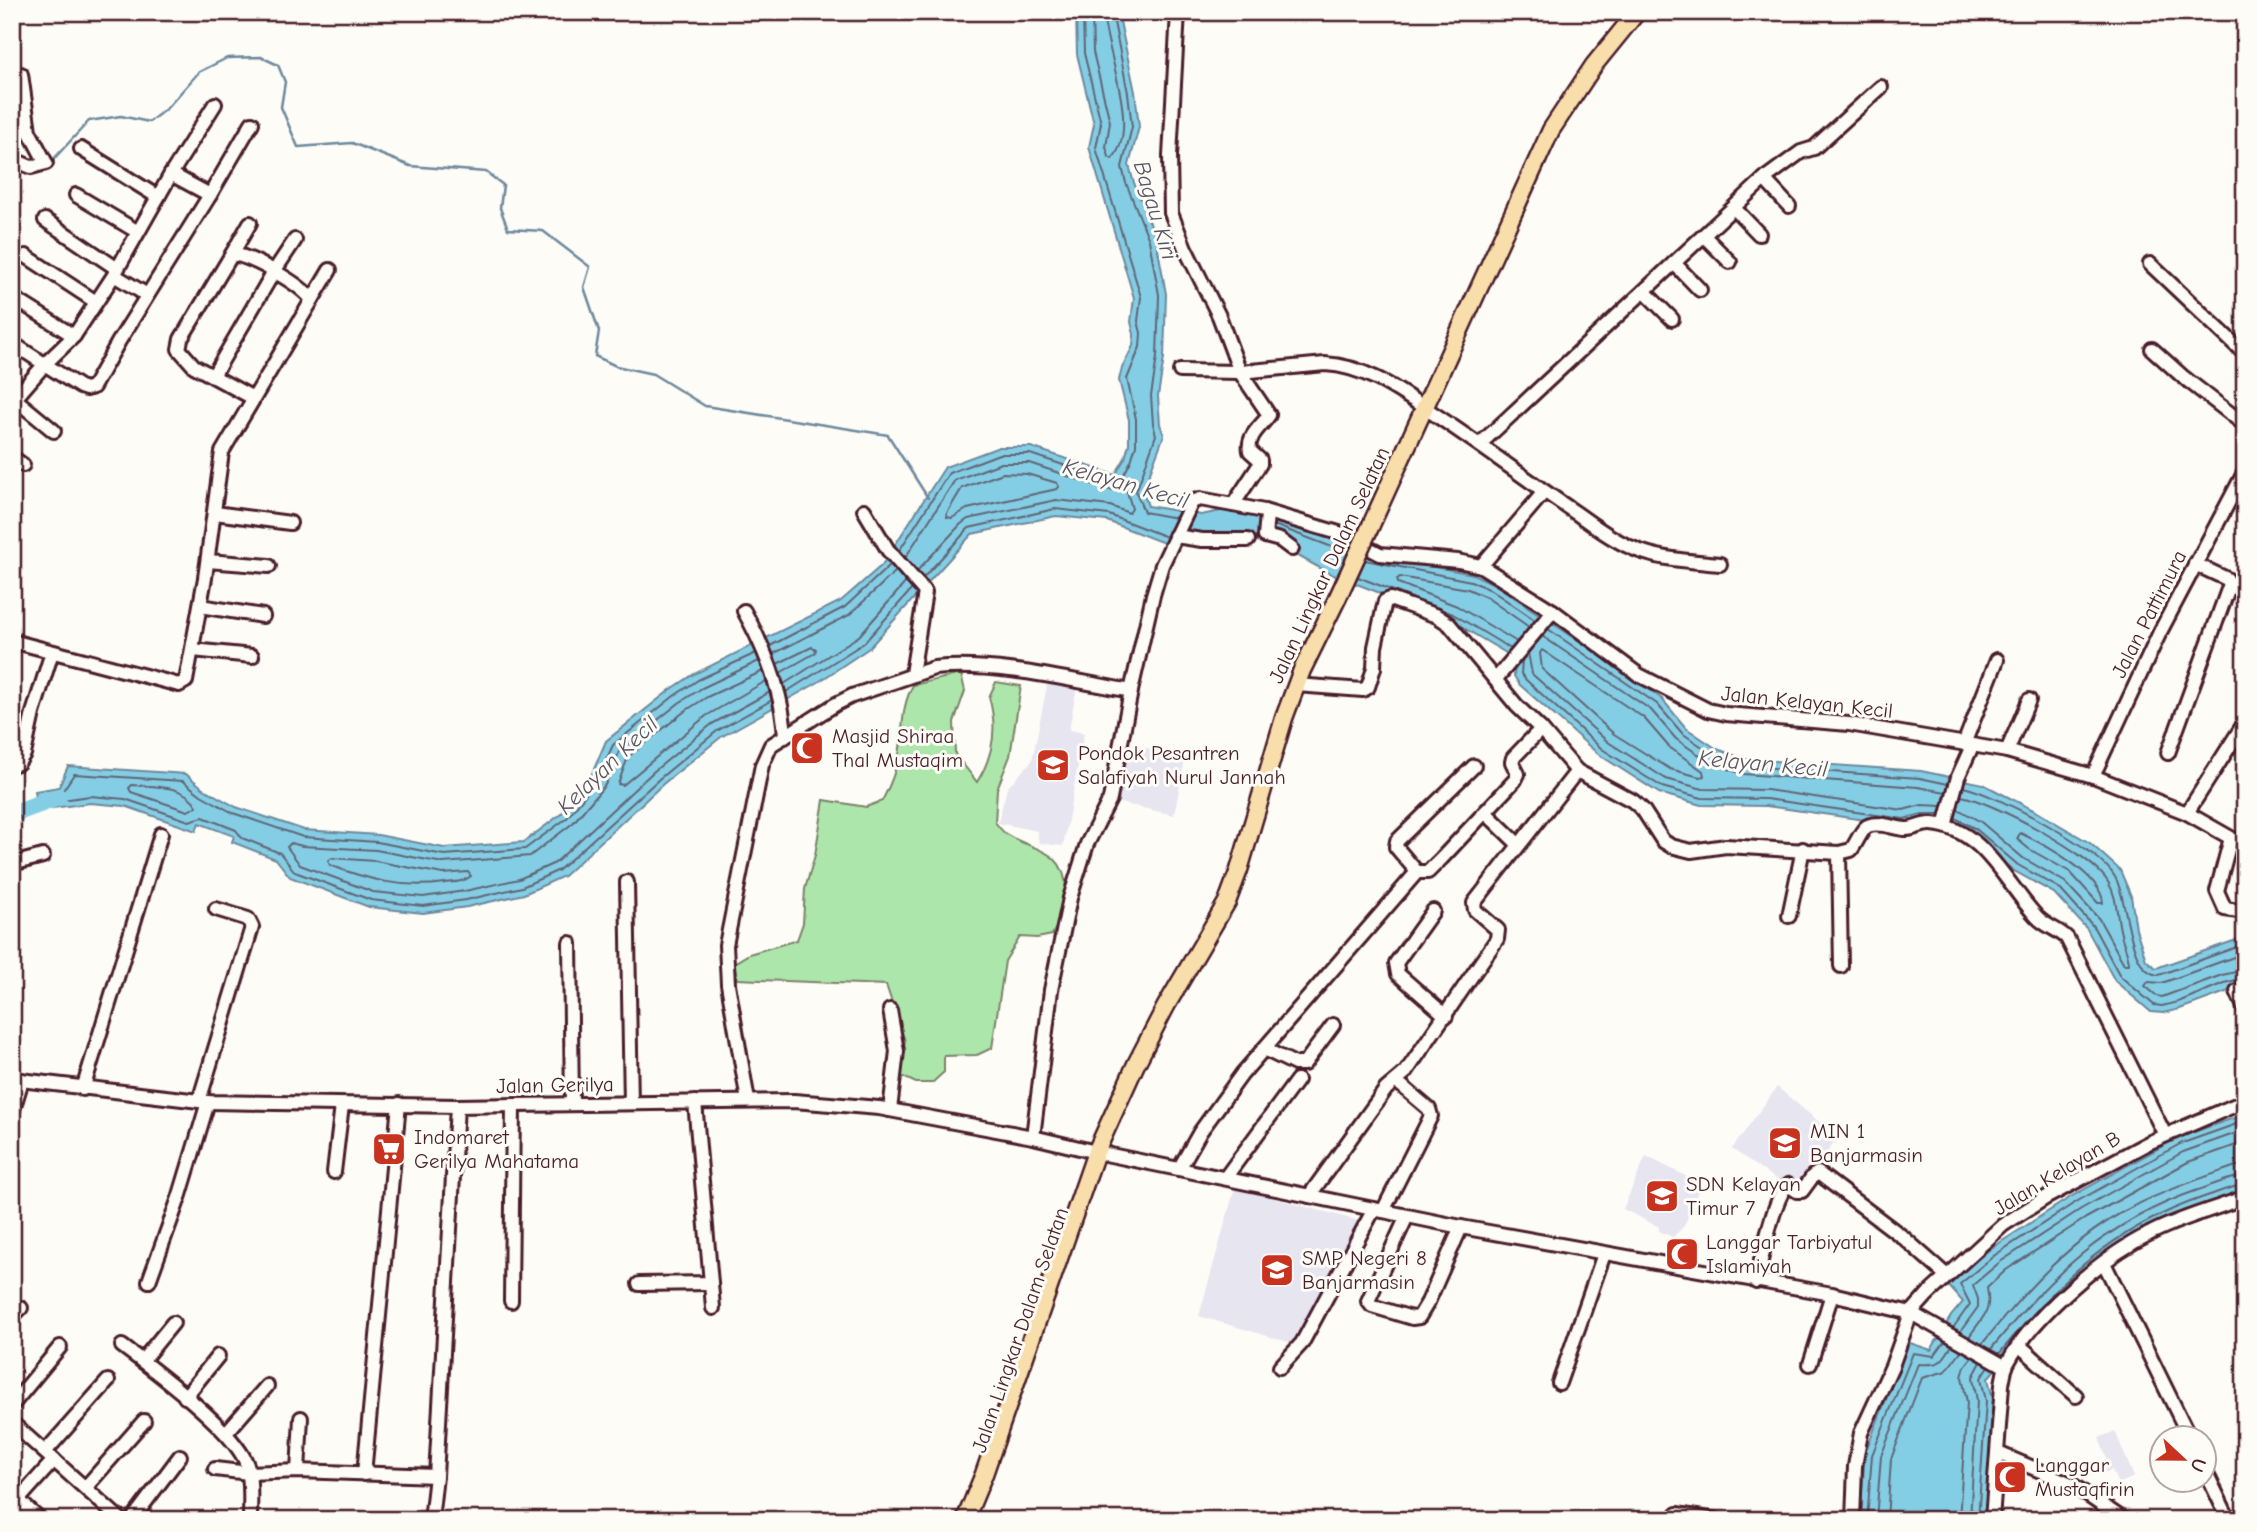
<svg xmlns="http://www.w3.org/2000/svg" width="2257" height="1532" viewBox="0 0 2257 1532" font-family="'Comic Neue',sans-serif">
	<style>
		.built { fill: #e6e5f0 }
		.green { fill: #ace6aa; stroke: #7b826a; stroke-width: 2 }
		.water { fill: #84cee5; stroke: #6d889b; stroke-width: 2 }
		.lines { fill: none; stroke-linecap: round; stroke-linejoin: round }
		.shore { stroke: #616575; stroke-width: 2 }
		.stream { stroke: #6d889b; stroke-width: 2.5 }
		.river { stroke: #84cee5; stroke-width: 18 }
		.minor-casing { stroke: #4a1f2b; stroke-width: 18 }
		.major-casing { stroke: #4a1f2b; stroke-width: 21 }
		.minor { stroke: #fdfcf7; stroke-width: 12 }
		.major { stroke: #f8deab; stroke-width: 16 }
		.major-bridge-casing { stroke: #4a1f2b; stroke-width: 21; stroke-linecap: butt }
		.major-bridge { stroke: #f8deab; stroke-width: 16 }
		.labels { text-anchor: middle; stroke-width: 6; stroke-linejoin: round; paint-order: stroke }
		.street-label { font-size: 21px; fill: #4a1f2b; stroke: #fdfcf7 }
		.poi-label { font-size: 21px; fill: #4a1f2b; stroke: #fdfcf7; text-anchor: start }
		.water-label { font-size: 23px; font-style: italic; fill: #5b5463; stroke: #fdfcf7 }
	</style>
	<rect width="100%" height="100%" fill="#fdfcf7"/>
	<filter id="ink" filterUnits="userSpaceOnUse"><feTurbulence type="fractalNoise" baseFrequency=".0143" numOctaves="2"/><feDisplacementMap in="SourceGraphic" scale="14" xChannelSelector="R" yChannelSelector="G"/><feConvolveMatrix kernelMatrix="1 2 1 2 8 2 1 2 1" color-interpolation-filters="sRGB"/></filter>
	<g filter="url(#ink)">
		<g class="built">
			<polygon points="1048,681 1077,686 1069,730 1084,733 1063,846 1039,843 1037,831 998,823 1007,788 1032,761"/>
			<polygon points="1124,745 1186,754 1174,815 1116,802"/>
			<polygon points="1777,1087 1837,1137 1801,1196 1732,1149"/>
			<polygon points="1646,1156 1701,1184 1684,1226 1673,1237 1659,1231 1659,1227 1623,1209"/>
			<polygon points="1235,1188 1367,1223 1299,1345 1199,1316"/>
			<polygon points="2115,1431 2134,1477 2118,1484 2112,1470 2103,1473 2100,1465 2108,1462 2099,1438"/>
		</g>
		<path class="green" d="M961,674L965,691L954,722L955,754L977,782C994,755 998,728 989,697L996,682L1021,686L1010,756L997,789L995,822C998,826 1002,831 1006,834C1032,851 1065,848 1066,889C1066,906 1061,920 1052,935L1037,938L1020,937L1005,961L992,1048L977,1055L944,1056V1072L932,1083H916L901,1076V1059L905,1041L886,985L737,979L734,963L749,954L797,940L803,923L805,889L815,855L824,800L866,807L882,801C890,786 896,771 899,754C904,729 900,709 913,685Z"/>
		<g class="water">
			<polygon points="1076,12 1118,12 1135,92 1139,127 1129,165 1133,180 1156,238 1166,294 1164,358 1158,396 1160,424 1164,435 1143,491 1148,506 1201,515 1236,508 1306,528 1374,556 1473,574 1494,584 1637,680 1662,699 1686,728 1717,749 1745,759 1921,771 1983,784 2037,812 2090,843 2120,870 2131,896 2136,929 2146,960 2156,968 2245,937 2245,985 2180,1009 2163,1013 2151,1012 2115,981 2087,929 2054,893 2014,871 1971,835 1766,806 1701,805 1659,793 1598,754 1520,685 1514,676 1515,663 1506,653 1450,620 1331,574 1269,540 1208,544 1182,539 1169,545 1107,521 1056,516 972,534 869,648 817,683 721,737 663,784 564,876 524,894 467,907 423,913 369,907 290,877 276,859 232,842 234,836 199,823 196,831 125,806 90,803 38,810 35,791 59,787 68,766 186,774 204,789 236,807 304,830 378,835 444,848 524,842 561,814 591,776 606,741 670,690 694,674 841,601 882,565 945,467 999,447 1031,447 1115,475 1125,458 1129,444 1129,420 1119,380 1122,368 1133,346 1134,334 1131,322 1134,298 1089,147 1094,124 1077,54"/>
			<polygon points="2245,1114 2245,1191 2194,1208 2146,1229 2015,1345 1988,1378 1993,1400 1985,1520 1860,1520 1865,1453 1906,1349 1910,1343 1931,1350 1951,1316 1963,1302 1948,1285 1990,1249 2072,1196 2177,1138"/>
		</g>
		<g class="lines">
			<g class="shore">
				<path d="M1092,12L1093,52L1110,122L1106,147L1109,157L1112,159C1141,129 1105,49 1103,12"/>
				<polyline points="1112,12 1128,93 1132,127 1122,167 1126,183 1149,240 1159,295 1157,357 1151,396 1153,424 1156,435 1136,492 1144,512 1176,518"/>
				<polygon points="1003,473 1027,474 1057,483 1059,487 1057,489 967,509 952,518 947,517 947,513 962,488"/>
				<polyline points="1274,525 1348,553"/>
				<polyline points="899,551 949,473 999,454 1030,454 1115,482 1122,478 1131,461 1136,445 1136,419 1127,379 1140,347 1141,333 1138,321 1141,297 1096,148 1101,123 1084,53 1083,12"/>
				<polyline points="905,558 955,480 1001,463 1029,463 1110,490 1124,488 1127,491 1132,509 1129,513 1110,506 1056,500 968,519 961,524 917,571"/>
				<polyline points="1365,560 1471,581 1491,590 1535,620"/>
				<polyline points="1358,577 1453,614 1511,649"/>
				<polyline points="923,578 969,528 1055,509 1109,515 1167,537"/>
				<polyline points="1548,629 1657,704 1682,733 1714,755 1744,766 1920,778 1948,784"/>
				<polyline points="1542,636 1651,710 1676,739 1711,763 1743,774 1918,787 1946,792"/>
				<polyline points="1517,642 1457,606 1398,583 1397,579 1400,577 1468,589 1486,597 1529,627"/>
				<polyline points="770,646 845,607 890,565"/>
				<polygon points="1542,650 1644,718 1669,747 1703,771 1704,776 1700,777 1670,769 1614,734 1542,669 1540,653"/>
				<polyline points="756,653 698,680 674,696 613,745 597,780 567,818 525,849 444,855 377,842 303,837 233,813 201,795 183,781 74,774 58,798 62,800 90,796 125,799 189,821 203,817 236,830 242,838 280,853 295,872 371,900 423,906 466,900 522,887 559,870 659,779 717,731 772,700"/>
				<polyline points="1528,653 1532,674 1608,742 1666,779 1703,789 1767,790 1903,810 1922,805 1942,806"/>
				<polyline points="773,654 849,615 896,571"/>
				<polyline points="759,661 702,688 679,703 620,750 605,785 573,823 530,856 443,863 376,850 302,846 291,843 287,847 300,865 373,892 423,897 465,891 519,879 555,863 653,772 712,724 770,692"/>
				<polyline points="1522,661 1521,674 1526,680 1602,749 1662,787 1702,798 1766,799 1904,819 1923,814 1940,814"/>
				<polyline points="777,664 812,647 816,649 815,653 780,673"/>
				<polyline points="763,671 707,697 685,711 628,757 618,784 623,785 706,716 766,681"/>
				<polyline points="784,684 859,636 906,582"/>
				<polyline points="786,692 864,643 912,589"/>
				<path d="M132,785C155,787 184,784 197,806L188,811L131,792L129,788Z"/>
				<path d="M1963,787C1996,794 2099,848 2115,877C2129,900 2127,974 2159,975L2245,944"/>
				<path d="M1958,809L1981,822L2023,858L2065,882L2099,919L2124,964H2129C2129,954 2123,944 2121,934C2116,916 2118,898 2108,882C2092,854 1993,802 1961,796"/>
				<polyline points="1955,818 1976,829 2018,865 2059,888 2093,926 2120,976 2154,1005 2162,1006 2178,1002 2224,983 2245,978"/>
				<path d="M2020,833C2044,844 2102,875 2103,903H2098L2070,872L2029,849L2017,839Z"/>
				<path d="M332,858L375,861L443,874L468,872L471,876C464,882 454,882 445,883C404,889 368,880 330,865L328,861Z"/>
				<polyline points="2245,953 2162,983 2148,982 2145,986 2157,996 2162,997 2222,975 2245,970"/>
				<polyline points="1953,1328 1970,1304 1960,1284 1995,1255 2076,1202 2180,1144 2245,1121"/>
				<polyline points="1960,1332 1978,1307 1978,1299 1973,1285 2000,1262 2081,1209 2183,1152 2245,1130"/>
				<path d="M1969,1337C1982,1316 1992,1315 1987,1288L2006,1270L2086,1218L2188,1162L2245,1142"/>
				<path d="M1982,1344C2025,1291 2073,1236 2136,1205C2168,1189 2202,1178 2236,1166L2245,1165"/>
				<path d="M1991,1349C2051,1275 2105,1222 2198,1190C2213,1185 2230,1177 2245,1176"/>
				<path d="M1999,1354C2059,1280 2111,1229 2204,1197C2217,1193 2231,1186 2245,1185"/>
				<polyline points="1867,1520 1872,1455 1913,1353 1934,1356 1945,1341"/>
				<path d="M1876,1520L1881,1456L1918,1364C1939,1365 1941,1365 1952,1345"/>
				<polyline points="1887,1520 1891,1459 1922,1378 1946,1371 1961,1351"/>
				<polyline points="1959,1520 1967,1402 1962,1377 1965,1366 1972,1357"/>
				<polyline points="1970,1520 1977,1401 1973,1377 1981,1362"/>
				<polyline points="1978,1520 1986,1401 1981,1378 1989,1366"/>
			</g>
			<g class="stream">
				<polyline points="50,163 89,121 121,116 149,122 167,108 199,72 227,58 261,57 278,65 285,82 281,107 298,147 352,143 410,166 486,172 503,185 500,208 508,229 543,231 590,267 584,287 599,331 595,356 616,366 653,374 705,406 888,435 928,498"/>
				<polyline points="12,169 29,172"/>
			</g>
			<polyline class="river" points="12,814 58,797"/>
			<g class="minor-casing">
				<g id="minor">
					<polyline points="81,149 158,197"/>
					<polyline points="12,159 31,167 46,163 29,131 21,74"/>
					<polyline points="171,174 210,195"/>
					<polyline points="1764,179 1789,206"/>
					<polyline points="76,195 138,232"/>
					<polyline points="1734,208 1759,234"/>
					<polyline points="45,220 116,268"/>
					<polyline points="1704,236 1730,262"/>
					<polyline points="232,254 250,223"/>
					<polyline points="26,256 96,302"/>
					<polyline points="1674,263 1700,290"/>
					<polyline points="2150,264 2245,354"/>
					<polyline points="114,275 147,295"/>
					<polyline points="1644,291 1672,319"/>
					<polyline points="12,297 74,336"/>
					<polyline points="312,300 330,270"/>
					<polyline points="12,343 80,387 86,389 93,387 119,341 210,195 252,123"/>
					<polyline points="2152,349 2182,376 2245,425"/>
					<path d="M1180,371L1240,372L1325,364C1365,366 1398,390 1431,412C1480,444 1527,480 1576,513C1593,525 1611,539 1630,547C1658,560 1690,561 1720,564"/>
					<polyline points="213,376 273,273 295,240"/>
					<polyline points="15,399 54,431"/>
					<polyline points="12,402 44,365 74,336 114,275 171,174 215,104"/>
					<polyline points="1480,444 1764,179 1801,152 1814,148 1881,87"/>
					<polyline points="12,457 23,465"/>
					<polyline points="1233,505 1264,511 1342,534 1380,554 1458,561 1481,566 1553,611 1639,675 1708,710 1726,714 1849,724 2007,751 2093,776 2187,813 2231,838 2217,891 2225,909 2245,912"/>
					<polyline points="864,510 888,550 925,592 912,674"/>
					<polyline points="1264,511 1267,514 1265,536 1280,540 1292,549"/>
					<polyline points="215,513 290,523"/>
					<polyline points="1175,536 1202,540 1248,540"/>
					<polyline points="208,561 269,566"/>
					<polyline points="1481,566 1544,492"/>
					<polyline points="200,606 263,616"/>
					<path d="M744,611C765,649 783,693 785,737"/>
					<path d="M12,641L168,682L179,685L186,681L205,578L222,452L312,300C301,284 251,256 232,254L181,339L179,349L194,366L253,398"/>
					<polyline points="193,650 252,656"/>
					<polyline points="1496,679 1553,611"/>
					<path d="M1296,685L1363,690L1368,687L1374,668L1375,647L1385,601L1390,599L1437,616L1449,624L1517,706L1541,729L1577,771L1633,801L1643,810L1663,841L1671,846L1691,851L1726,846L1839,853L1851,850C1856,844 1860,833 1865,828C1874,819 1895,829 1906,829C1916,829 1922,823 1932,824C1983,828 2006,884 2037,917C2045,926 2058,929 2067,938L2165,1135"/>
					<polyline points="1964,744 1997,660"/>
					<polyline points="2007,751 2029,700"/>
					<polyline points="2168,753 2230,584 2227,579 2195,564"/>
					<polyline points="12,765 18,763 24,754 33,713 52,652"/>
					<polyline points="2093,776 2160,632 2245,471"/>
					<polyline points="1485,812 1519,845"/>
					<polyline points="2187,813 2245,722"/>
					<polyline points="1945,826 1958,777 1972,746"/>
					<polyline points="1839,853 1841,966"/>
					<polyline points="12,864 43,856"/>
					<polyline points="1417,872 1396,847 1397,841 1474,766"/>
					<polyline points="627,882 631,1103"/>
					<polyline points="1433,911 1396,963 1398,974 1446,1016"/>
					<polyline points="1789,916 1803,849"/>
					<polyline points="570,943 572,1104"/>
					<polyline points="2237,991 2245,1009"/>
					<polyline points="1264,1049 1295,1064 1304,1064 1333,1025"/>
					<polyline points="12,1079 208,1102 457,1106 794,1101 879,1108 1033,1137 1096,1152 1461,1227 1832,1294 1911,1313 2006,1367"/>
					<polyline points="83,1089 161,834"/>
					<polyline points="199,1101 252,927 248,919 216,909"/>
					<path d="M748,1101L728,984L726,945L762,765L771,745L836,704L852,696L934,668C997,662 1068,680 1131,691"/>
					<polyline points="890,1110 897,1051 890,1010"/>
					<polyline points="12,1113 22,1080"/>
					<path d="M1033,1137L1051,990L1070,898L1087,844L1110,799L1131,691L1153,595L1162,565L1192,502L1200,499L1233,505L1260,464V460L1250,451C1247,435 1261,427 1269,415L1240,372L1219,316L1185,248L1171,213L1170,156L1178,12"/>
					<polyline points="1179,1169 1200,1132 1242,1074 1417,872 1428,872 1442,858 1515,780 1518,774 1512,762 1513,758 1541,729"/>
					<polyline points="334,1172 342,1105"/>
					<polyline points="1225,1178 1297,1080"/>
					<polyline points="1309,1196 1386,1089 1406,1072 1497,939 1498,930 1475,910 1474,903 1577,771"/>
					<polyline points="1383,1211 1431,1116 1429,1109 1396,1081"/>
					<polyline points="1407,1216 1368,1301 1372,1306 1412,1318 1419,1317 1428,1302 1461,1227"/>
					<polyline points="2104,1263 2190,1438"/>
					<polyline points="149,1281 180,1195 208,1102"/>
					<path d="M1756,1282C1761,1262 1774,1195 1788,1185L1797,1191H1802L1813,1176L1818,1173L1904,1238L1947,1276"/>
					<polyline points="711,1283 713,1308"/>
					<polyline points="639,1284 711,1283 695,1102"/>
					<polyline points="511,1301 513,1105"/>
					<polyline points="12,1317 21,1308"/>
					<polyline points="2019,1345 2076,1396"/>
					<path d="M122,1346C153,1369 236,1431 247,1465C252,1482 250,1503 250,1520"/>
					<polyline points="142,1361 173,1323"/>
					<polyline points="1810,1364 1832,1294"/>
					<polyline points="1280,1367 1302,1343 1374,1209"/>
					<polyline points="1559,1383 1604,1254"/>
					<polyline points="185,1397 218,1356"/>
					<polyline points="12,1405 60,1347"/>
					<polyline points="12,1423 121,1520"/>
					<polyline points="226,1433 267,1386"/>
					<polyline points="45,1452 108,1381"/>
					<polyline points="1998,1453 2071,1484 2124,1520"/>
					<polyline points="2204,1468 2229,1520"/>
					<polyline points="215,1469 249,1473 298,1471 436,1476"/>
					<polyline points="298,1471 301,1418"/>
					<polyline points="364,1474 399,1104"/>
					<polyline points="85,1488 144,1421"/>
					<polyline points="13,1495 40,1520"/>
					<polyline points="12,1507 54,1460"/>
					<polyline points="1677,1514 1716,1520"/>
					<polyline points="132,1520 180,1456"/>
					<polyline points="431,1520 436,1476 457,1106"/>
					<polyline points="1853,1520 1855,1466 1861,1433 1892,1366 1911,1313 1928,1294 2003,1225 2047,1197 2148,1143 2245,1101"/>
					<path d="M1992,1520L2002,1385C2003,1378 2004,1371 2007,1364C2031,1318 2102,1257 2149,1234C2179,1218 2213,1210 2245,1197"/>
				</g>
			</g>
			<g class="major-casing">
				<g id="major">
					<polyline points="1371,525 1551,130 1594,65 1637,12"/>
					<polyline points="965,1520 984,1474 1096,1152 1136,1064 1166,1006 1227,902 1239,870 1284,718 1302,670 1337,599"/>
				</g>
			</g>
			<use href="#minor" class="minor"/>
			<use href="#major" class="major"/>
			<g class="major-bridge-casing">
				<polyline id="major-bridge" points="1337,599 1371,525"/>
			</g>
			<use href="#major-bridge" class="major-bridge"/>
		</g>
	</g>
	<defs>
		<g id="mosque-square" transform="scale(1.75)"><rect x="-9" y="-9" width="18" height="18" rx="4" fill="#c8321e" stroke="#fdfcf7"/><path d="M3.5-4.9A6 6 0 1 0 3.5 4.9A5 5 0 1 1 3.5-4.9Z" fill="#fff"/></g>
		<g id="school-square" transform="scale(1.75)"><rect x="-9" y="-9" width="18" height="18" rx="4" fill="#c8321e" stroke="#fdfcf7"/><path d="M0-5L7-2L0 1L-7-2ZM-4 1L0 2.5L4 1V4Q0 6-4 4Z" fill="#fff"/></g>
		<g id="supermarket-square" transform="scale(1.75)"><rect x="-9" y="-9" width="18" height="18" rx="4" fill="#c8321e" stroke="#fdfcf7"/><path d="M-6-5.5h2.5l.6 2H6L4.5 2H-2.5L-4.4-4H-6ZM-1.5 3.2a1.3 1.3 0 1 0 .1 0ZM3 3.2a1.3 1.3 0 1 0 .1 0Z" fill="#fff"/></g>
	</defs>
	<g fill-rule="evenodd">
		<use href="#mosque-square" x="807" y="748"/>
		<use href="#school-square" x="1053" y="765"/>
		<use href="#school-square" x="1785" y="1143"/>
		<use href="#supermarket-square" x="389" y="1149"/>
		<use href="#school-square" x="1662" y="1196"/>
		<use href="#mosque-square" x="1682" y="1254"/>
		<use href="#school-square" x="1277" y="1270"/>
		<use href="#mosque-square" x="2010" y="1477"/>
	</g>
	<g class="labels">
		<g class="street-label">
			<text transform="translate(1329 565) rotate(-65)" y="7">Jalan Lingkar Dalam Selatan</text>
			<text transform="translate(2149 614) rotate(-63)" y="7">Jalan Pattimura</text>
			<text transform="translate(1807 702) rotate(6)" y="7">Jalan Kelayan Kecil</text>
			<text transform="translate(555 1085) rotate(-1)" y="7">Jalan Gerilya</text>
			<text transform="translate(2057 1173) rotate(-31)" y="7">Jalan Kelayan B</text>
			<text transform="translate(1020 1330) rotate(-71)" y="7">Jalan Lingkar Dalam Selatan</text>
		</g>
		<g class="poi-label">
			<text x="832" y="743">Masjid Shiraa<tspan x="832" dy="24">Thal Mustaqim</tspan></text>
			<text x="1078" y="760">Pondok Pesantren<tspan x="1078" dy="24">Salafiyah Nurul Jannah</tspan></text>
			<text x="1810" y="1138">MIN 1<tspan x="1810" dy="24">Banjarmasin</tspan></text>
			<text x="414" y="1144">Indomaret<tspan x="414" dy="24">Gerilya Mahatama</tspan></text>
			<text x="1686" y="1191">SDN Kelayan<tspan x="1686" dy="24">Timur 7</tspan></text>
			<text x="1706" y="1249">Langgar Tarbiyatul<tspan x="1706" dy="24">Islamiyah</tspan></text>
			<text x="1302" y="1265">SMP Negeri 8<tspan x="1302" dy="24">Banjarmasin</tspan></text>
			<text x="2035" y="1472">Langgar<tspan x="2035" dy="24">Mustaqfirin</tspan></text>
		</g>
		<g class="water-label">
			<text transform="translate(1156 210) rotate(73)" y="8">Bagau Kiri</text>
			<text transform="translate(1126 483) rotate(16)" y="8">Kelayan Kecil</text>
			<text transform="translate(1763 763) rotate(5)" y="8">Kelayan Kecil</text>
			<text transform="translate(607 765) rotate(-44)" y="8">Kelayan Kecil</text>
		</g>
	</g>
	<rect width="2257" height="1532" fill="none" stroke="#fdfcf7" stroke-width="42"/>
	<rect x="21" y="21" width="2215" height="1490" fill="none" stroke="#4a1f2b" stroke-width="2.5" filter="url(#ink)"/>
	<g transform="translate(2183 1459) rotate(112)"><circle r="33" fill="#fdfcf7" stroke="#b5a4a5" stroke-width="2"/>
	<path d="M0-5L12 26L0 18L-12 26Z" fill="#c8321e"/>
	<text y="-10" font-size="19" font-weight="bold" text-anchor="middle" fill="#4a1f2b">U</text>
	</g>
</svg>
